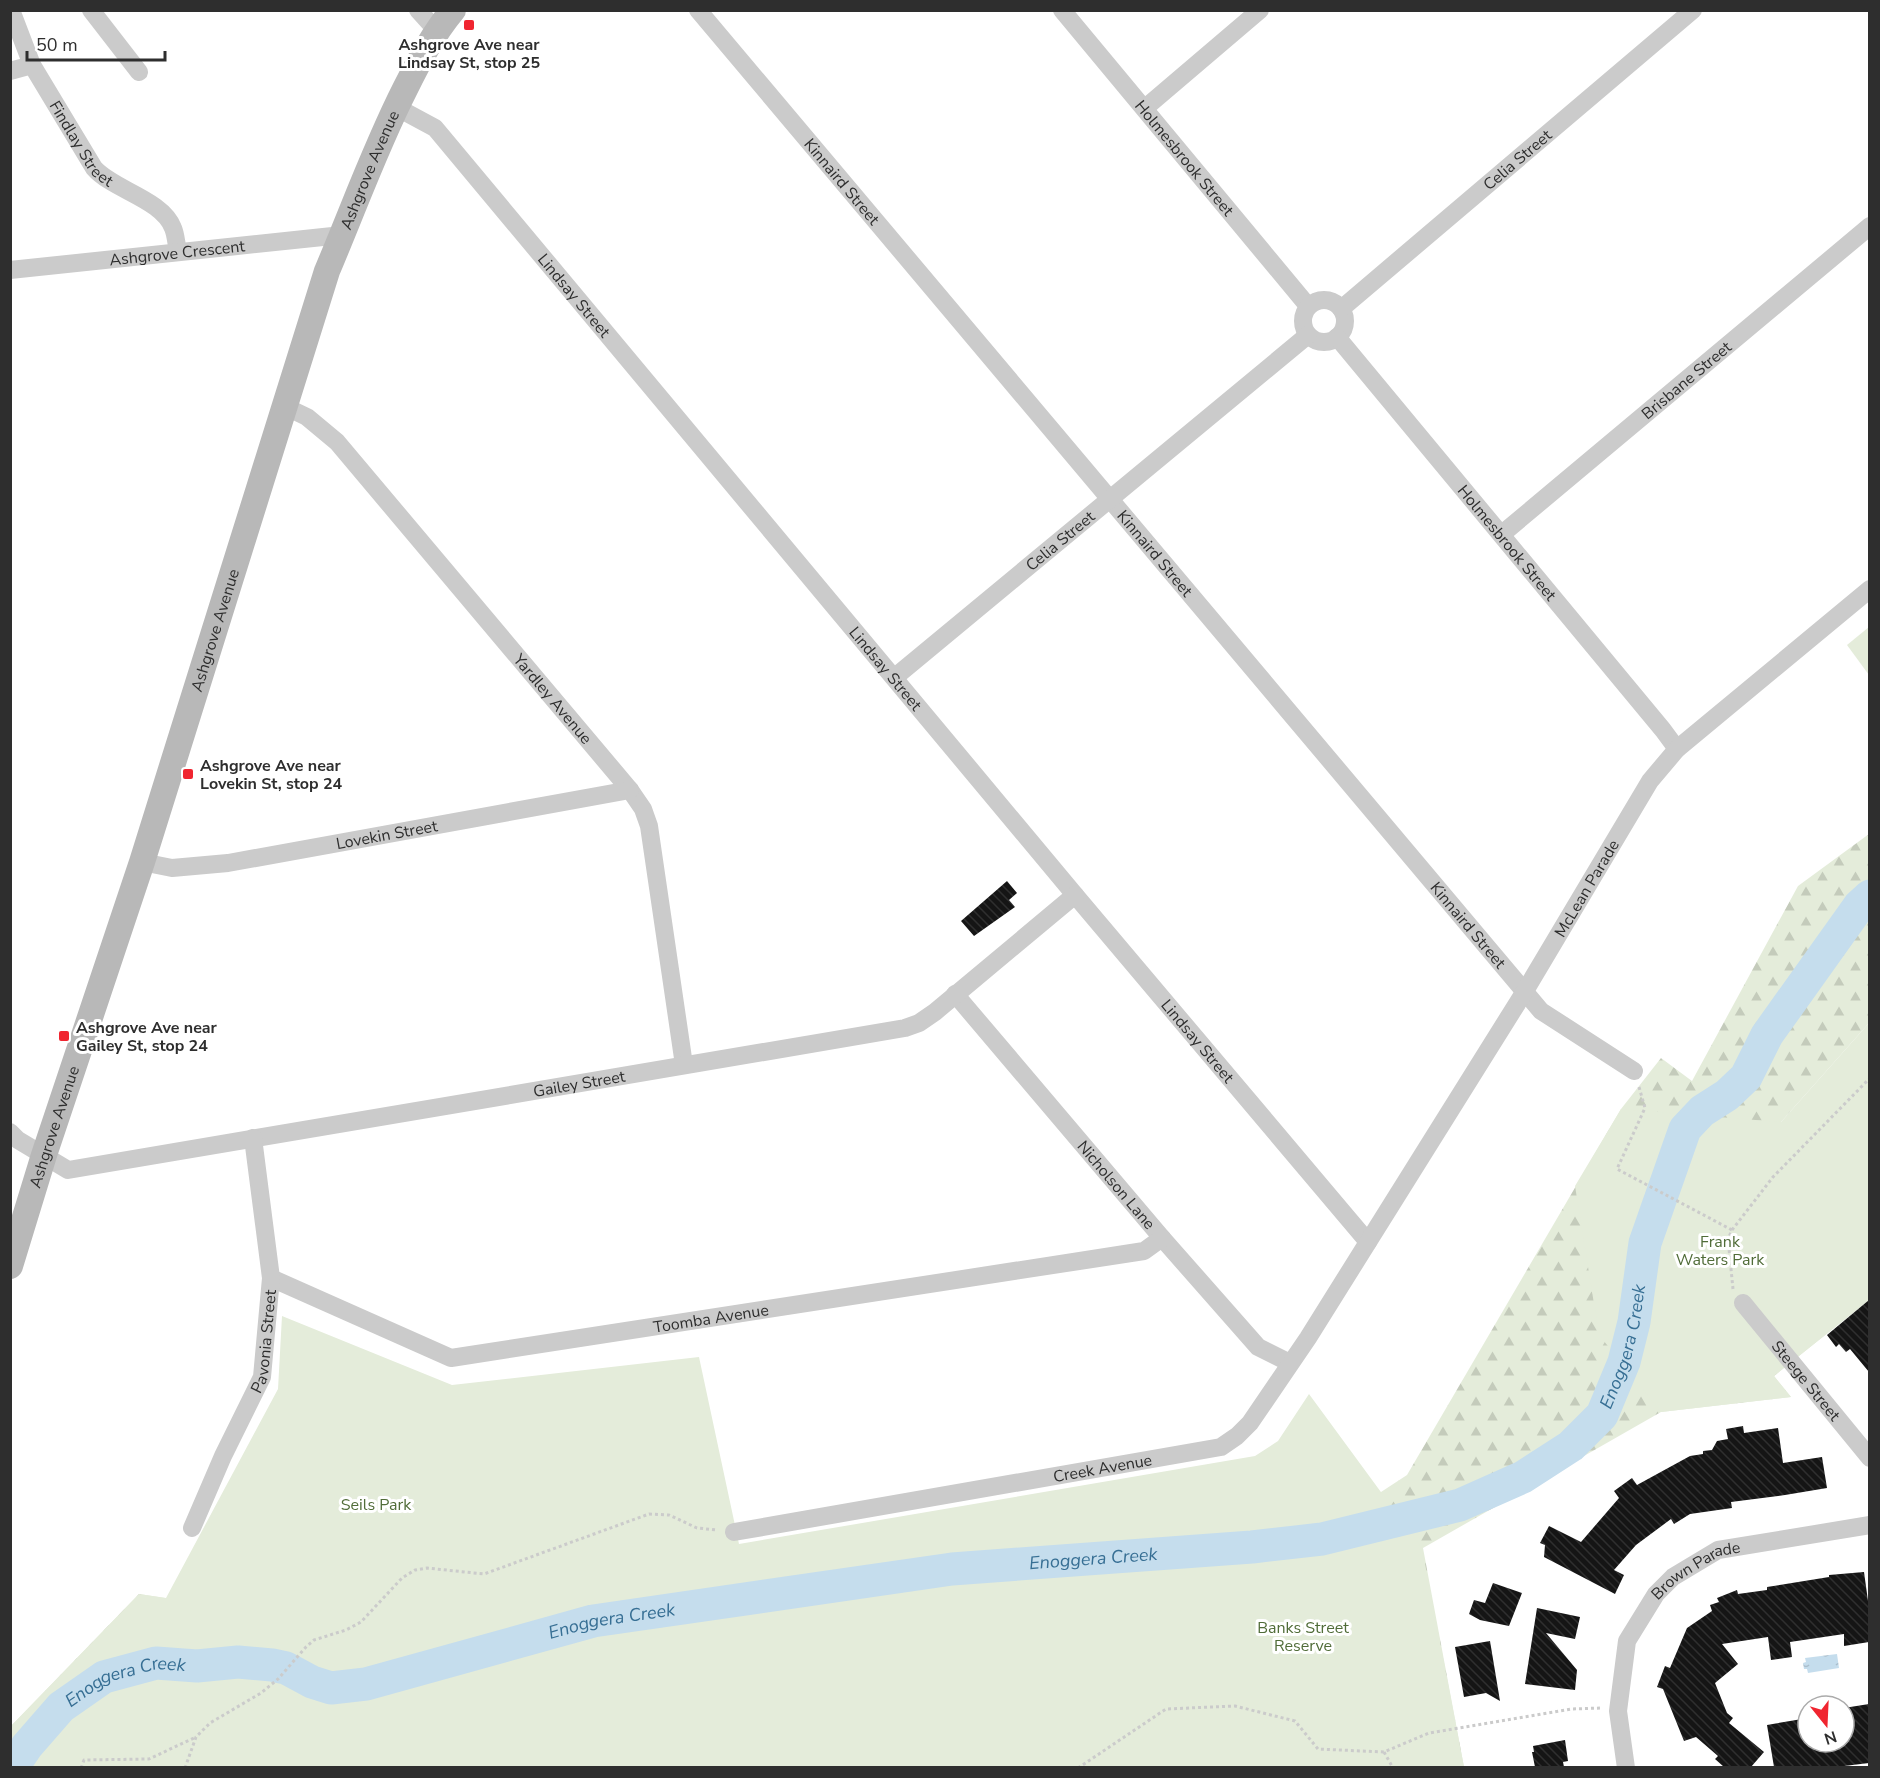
<svg xmlns="http://www.w3.org/2000/svg" width="1880" height="1778" viewBox="0 0 1880 1778" font-family="'Nunito Sans',sans-serif">
	<style>
		.forest { fill: url(#forest-firs) }
		.park { fill: #e4ecda }
		.water { fill: url(#water-ripples) }
		.lines { fill: none; stroke-linecap: round; stroke-linejoin: round }
		.river { stroke: #c5dded; stroke-width: 33 }
		.building { fill: url(#building-back-hatch) }
		.path { stroke: #cbcbcb; stroke-width: 3; stroke-dasharray: 3 3; stroke-linecap: butt }
		.minor { stroke: #cbcbcb; stroke-width: 18 }
		.secondary { stroke: #b8b8b8; stroke-width: 26 }
		.poi-dot { fill: #f02530; stroke: #fff; stroke-width: 2 }
		.labels { text-anchor: middle; stroke-width: 6; stroke-linejoin: round; paint-order: stroke }
		.poi-label { font-size: 16px; font-weight: bold; fill: #2e2e2e; stroke: #fff; text-anchor: start }
		.street-label { font-size: 16px; fill: #2e2e2e; stroke: #fff }
		.park-label { font-size: 16px; fill: #506c38; stroke: #fff }
		.water-label { font-size: 18px; font-style: italic; fill: #376f94; stroke: #fff }
	</style>
	<defs>
		<pattern id="forest-firs" width="22" height="20" patternUnits="userSpaceOnUse" patternTransform="scale(1.5)"><rect width="22" height="20" fill="#e4ecda"/><path d="M5 1l3.5 6h-7zM16 11l3.5 6h-7z" fill="#c4cbbb"/></pattern>
		<pattern id="water-ripples" width="26" height="14" patternUnits="userSpaceOnUse" patternTransform="scale(1.5)"><rect width="26" height="14" fill="#c5dded"/><path d="M2 4q2-2 4 0t4 0M15 11q2-2 4 0t4 0" fill="none" stroke="#aabecc"/></pattern>
		<pattern id="building-back-hatch" width="6" height="6" patternUnits="userSpaceOnUse" patternTransform="scale(1.5)"><rect width="6" height="6" fill="#151515"/><path d="M-1 5l2 2M0 0l6 6M5-1l2 2" fill="none" stroke="#2f2f2f"/></pattern>
	</defs>
	<rect width="100%" height="100%" fill="#fff"/>
	<polygon class="forest" points="1869,834 1869,1023 1781,1122 1869,1300 1774,1376 1791,1397 1661,1412 1423,1548 1464,1767 11,1768 11,1726 139,1594 165,1598 741,1585 1381,1492 1407,1475 1621,1109 1661,1058 1692,1081 1798,886"/>
	<g class="park">
		<polygon points="1869,627 1869,675 1847,645"/>
		<polygon points="1869,1023 1869,1300 1774,1376 1791,1397 1661,1412 1599,1335 1575,1186 1621,1109 1781,1122"/>
		<polygon points="282,1316 452,1385 699,1357 739,1544 1255,1456 1278,1441 1309,1394 1422,1548 1464,1767 11,1768 11,1726 139,1594 166,1598 278,1389"/>
	</g>
	<polygon class="water" points="1837,1654 1839,1668 1808,1673 1807,1669 1804,1669 1803,1663 1806,1662 1805,1658"/>
	<g class="lines">
		<path class="river" id="s1" d="M12,1768L27,1746L61,1707L104,1677L156,1663L197,1666L238,1662L272,1665L286,1668L312,1682L331,1688L366,1684L593,1621L952,1569L1252,1547L1322,1539L1460,1505L1523,1477L1571,1446L1602,1415L1624,1362L1634,1322L1645,1243L1685,1129L1702,1111L1727,1095L1746,1077L1767,1035L1859,906L1870,896"/>
	</g>
	<g class="building">
		<polygon points="1007,881 1017,893 1009,900 1015,907 974,936 961,921"/>
		<polygon points="1869,1300 1869,1372 1850,1349 1846,1352 1839,1344 1836,1347 1827,1335"/>
		<polygon points="1743,1426 1744,1433 1778,1428 1783,1463 1822,1457 1827,1488 1785,1495 1731,1502 1732,1508 1690,1514 1674,1524 1671,1519 1636,1545 1614,1570 1624,1575 1615,1594 1544,1557 1545,1545 1540,1543 1549,1526 1581,1542 1619,1498 1614,1491 1632,1478 1637,1485 1690,1456 1703,1454 1703,1451 1712,1450 1717,1441 1728,1439 1726,1429"/>
		<polygon points="1864,1572 1868,1601 1869,1600 1869,1642 1844,1646 1844,1634 1790,1642 1792,1657 1771,1660 1768,1637 1722,1644 1738,1664 1715,1683 1727,1713 1733,1718 1729,1723 1764,1752 1751,1767 1724,1767 1715,1759 1718,1756 1696,1737 1684,1741 1663,1689 1657,1687 1665,1666 1670,1668 1687,1628 1712,1611 1710,1605 1719,1602 1717,1598 1737,1590 1738,1594 1767,1590 1767,1587 1829,1577 1829,1575"/>
		<polygon points="1493,1583 1522,1593 1509,1626 1480,1620 1469,1614 1474,1600 1485,1603"/>
		<polygon points="1537,1608 1580,1617 1575,1639 1546,1633 1577,1670 1575,1690 1525,1684"/>
		<polygon points="1490,1641 1500,1701 1486,1693 1464,1697 1455,1647"/>
		<polygon points="1869,1704 1869,1763 1836,1767 1774,1767 1767,1725 1808,1718 1808,1742 1844,1742 1844,1708"/>
		<polygon points="1565,1740 1568,1761 1563,1762 1564,1767 1535,1767 1532,1752 1534,1752 1533,1746"/>
	</g>
	<g class="lines">
		<g class="path">
			<polyline points="1639,1087 1645,1108 1617,1169 1732,1230"/>
			<polyline points="1733,1289 1728,1239 1732,1230 1773,1177 1870,1078"/>
			<polyline points="1384,1752 1393,1768"/>
			<polyline points="81,1768 84,1760 149,1759 196,1737"/>
			<polyline points="185,1768 196,1737 210,1723 261,1693 278,1679 306,1647 314,1640 346,1630 361,1622 402,1578 415,1570 427,1568 484,1574 649,1514 669,1515 697,1528 717,1530"/>
			<polyline points="1078,1768 1166,1709 1235,1706 1295,1721 1318,1749 1384,1752 1429,1733 1572,1709 1602,1708"/>
		</g>
		<g class="minor">
			<path id="s2" d="M11,10L32,65L94,168C113,190 162,199 173,228C176,235 176,243 178,251"/>
			<polyline points="91,10 139,72"/>
			<polyline points="418,10 437,31"/>
			<path id="s3" d="M698,10L1541,1011L1634,1071"/>
			<path id="s4" d="M1062,10L1308,306"/>
			<polyline points="10,71 32,65"/>
			<path id="s5" d="M396,107L435,128L1075,895L1368,1242"/>
			<polyline points="1145,108 1260,10"/>
			<path id="s6" d="M10,270L342,235"/>
			<circle cx="1324" cy="321" r="21"/>
			<path id="s7" d="M1341,309L1693,10"/>
			<path id="s8" d="M1337,337L1663,730L1677,749"/>
			<path id="s9" d="M284,406L307,417L337,442L630,790L643,809L649,826L684,1065"/>
			<path id="s10" d="M1502,534L1870,226"/>
			<path id="s11" d="M895,677L1308,335"/>
			<path id="s12" d="M142,862L172,868L228,863L630,790"/>
			<path id="s13" d="M955,994L1162,1238L1258,1347L1290,1363"/>
			<path id="s14" d="M10,1132L18,1140L68,1170L905,1028L919,1023L935,1012L1075,895"/>
			<path id="s15" d="M271,1278L451,1358L1144,1251L1162,1238"/>
			<path id="s16" d="M1743,1303L1870,1458"/>
			<path id="s17" d="M192,1528L223,1456L262,1377L271,1278L253,1138"/>
			<path id="s18" d="M734,1532L1221,1447L1237,1436L1250,1423L1308,1338L1525,991L1650,781L1677,749L1870,589"/>
			<path id="s19" d="M1626,1768L1618,1711L1627,1641L1656,1594L1673,1577L1718,1550L1870,1525"/>
		</g>
		<path class="secondary" id="s20" d="M10,1266L44,1155L142,862L327,271C353,210 375,148 405,89C419,61 433,34 453,10"/>
	</g>
	<g class="poi-dot">
		<rect x="463" y="19" width="12" height="12" rx="3"/>
		<rect x="182" y="768" width="12" height="12" rx="3"/>
		<rect x="58" y="1030" width="12" height="12" rx="3"/>
	</g>
	<g class="labels">
		<g class="poi-label">
			<text x="469" y="50" text-anchor="middle">Ashgrove Ave near<tspan x="469" dy="18">Lindsay St, stop 25</tspan></text>
			<text x="200" y="771">Ashgrove Ave near<tspan x="200" dy="18">Lovekin St, stop 24</tspan></text>
			<text x="76" y="1033">Ashgrove Ave near<tspan x="76" dy="18">Gailey St, stop 24</tspan></text>
		</g>
		<g class="street-label">
			<text dy="6" stroke="none"><textPath href="#s2" startOffset="152">Findlay Street</textPath></text>
			<text dy="6" stroke="none"><textPath href="#s4" startOffset="192">Holmesbrook Street</textPath></text>
			<text dy="6" stroke="none"><textPath href="#s7" startOffset="231">Celia Street</textPath></text>
			<text dy="6" stroke="none"><textPath href="#s20" startOffset="1154">Ashgrove Avenue</textPath></text>
			<text dy="6" stroke="none"><textPath href="#s3" startOffset="224">Kinnaird Street</textPath></text>
			<text dy="6" stroke="none"><textPath href="#s6" startOffset="168">Ashgrove Crescent</textPath></text>
			<text dy="6" stroke="none"><textPath href="#s5" startOffset="262">Lindsay Street</textPath></text>
			<text dy="6" stroke="none"><textPath href="#s10" startOffset="240">Brisbane Street</textPath></text>
			<text dy="6" stroke="none"><textPath href="#s11" startOffset="214">Celia Street</textPath></text>
			<text dy="6" stroke="none"><textPath href="#s8" startOffset="267">Holmesbrook Street</textPath></text>
			<text dy="6" stroke="none"><textPath href="#s3" startOffset="710">Kinnaird Street</textPath></text>
			<text dy="6" stroke="none"><textPath href="#s20" startOffset="668">Ashgrove Avenue</textPath></text>
			<text dy="6" stroke="none"><textPath href="#s5" startOffset="748">Lindsay Street</textPath></text>
			<text dy="6" stroke="none"><textPath href="#s9" startOffset="400">Yardley Avenue</textPath></text>
			<text dy="6" stroke="none"><textPath href="#s12" startOffset="248">Lovekin Street</textPath></text>
			<text dy="6" stroke="none"><textPath href="#s18" startOffset="1164">McLean Parade</textPath></text>
			<text dy="6" stroke="none"><textPath href="#s3" startOffset="1196">Kinnaird Street</textPath></text>
			<text dy="6" stroke="none"><textPath href="#s5" startOffset="1234">Lindsay Street</textPath></text>
			<text dy="6" stroke="none"><textPath href="#s14" startOffset="588">Gailey Street</textPath></text>
			<text dy="6" stroke="none"><textPath href="#s20" startOffset="146">Ashgrove Avenue</textPath></text>
			<text dy="6" stroke="none"><textPath href="#s13" startOffset="250">Nicholson Lane</textPath></text>
			<text dy="6" stroke="none"><textPath href="#s15" startOffset="460">Toomba Avenue</textPath></text>
			<text dy="6" stroke="none"><textPath href="#s17" startOffset="202">Pavonia Street</textPath></text>
			<text dy="6" stroke="none"><textPath href="#s16" startOffset="100">Steege Street</textPath></text>
			<text dy="6" stroke="none"><textPath href="#s18" startOffset="374">Creek Avenue</textPath></text>
			<text dy="6" stroke="none"><textPath href="#s19" startOffset="231">Brown Parade</textPath></text>
		</g>
		<g class="park-label">
			<text x="1720" y="1247">Frank<tspan x="1720" dy="18">Waters Park</tspan></text>
			<text x="376" y="1510">Seils Park</text>
			<text x="1303" y="1633">Banks Street<tspan x="1303" dy="18">Reserve</tspan></text>
		</g>
		<g class="water-label">
			<text dy="6" stroke="none"><textPath href="#s1" startOffset="1754">Enoggera Creek</textPath></text>
			<text dy="6" stroke="none"><textPath href="#s1" startOffset="1140">Enoggera Creek</textPath></text>
			<text dy="6" stroke="none"><textPath href="#s1" startOffset="654">Enoggera Creek</textPath></text>
			<text dy="6" stroke="none"><textPath href="#s1" startOffset="150">Enoggera Creek</textPath></text>
		</g>
	</g>
	<rect width="1880" height="1778" fill="none" stroke="#2e2e2e" stroke-width="24"/>
	<g transform="translate(1826 1724) rotate(162)"><circle r="28" fill="#ffffff" stroke="#ababab" stroke-width="1.5"/>
	<path d="M0-4.5L10 22L0 15L-10 22Z" fill="#f02530"/>
	<text y="-9" font-size="16" font-weight="bold" text-anchor="middle" fill="#2e2e2e">N</text>
	</g>
	<path d="M27 51v9h138v-9" fill="none" stroke="#2e2e2e" stroke-width="3"/>
	<text x="36" y="51" font-size="18" fill="#2e2e2e" stroke="#ffffff" stroke-width="4.5" paint-order="stroke">50 m</text>
</svg>
